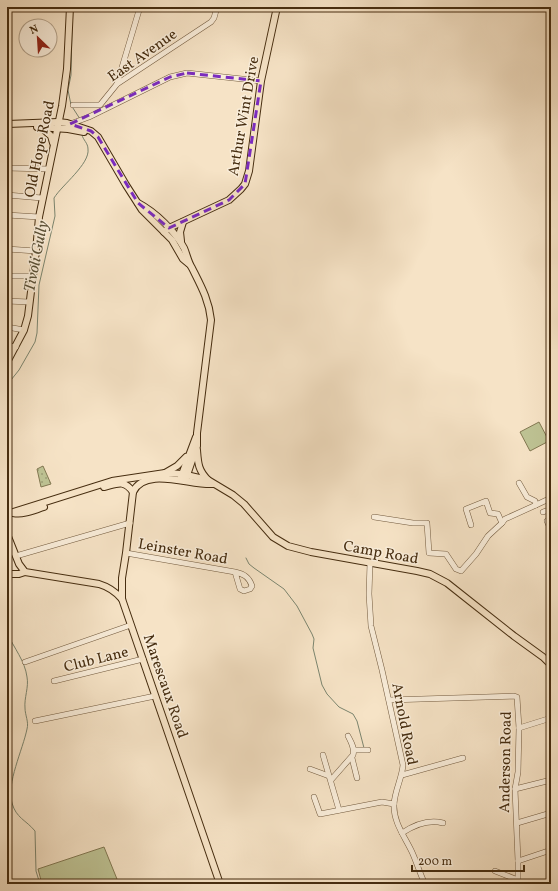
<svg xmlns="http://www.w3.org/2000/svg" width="558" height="891" viewBox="0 0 558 891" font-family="Vollkorn,serif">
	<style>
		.grass { fill: url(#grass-dots); stroke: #827852 }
		.garden { fill: #bec394; stroke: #827852 }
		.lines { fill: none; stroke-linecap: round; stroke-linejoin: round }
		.stream { stroke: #7b856f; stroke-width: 1 }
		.minor-casing { stroke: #725a3e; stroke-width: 6 }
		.major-casing { stroke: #462d10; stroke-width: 8 }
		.minor { stroke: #f9edda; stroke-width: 5 }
		.major { stroke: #f6e3c6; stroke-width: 6 }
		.marked { fill: none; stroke: #7b2cbf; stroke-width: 3; stroke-dasharray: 8 5; stroke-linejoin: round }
		.labels { text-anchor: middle; stroke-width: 3; stroke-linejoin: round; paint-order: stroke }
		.street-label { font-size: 15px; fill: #462d10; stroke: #f9edda }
		.water-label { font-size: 16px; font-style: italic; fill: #5c5238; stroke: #f9edda }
	</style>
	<defs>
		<pattern id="grass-dots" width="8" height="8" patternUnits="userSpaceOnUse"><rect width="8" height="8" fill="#bec394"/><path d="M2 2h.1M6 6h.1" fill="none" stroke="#9c9f77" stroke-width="1.8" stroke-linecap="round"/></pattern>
	</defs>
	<rect width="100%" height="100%" fill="#f6e3c6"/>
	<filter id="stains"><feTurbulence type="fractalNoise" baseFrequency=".005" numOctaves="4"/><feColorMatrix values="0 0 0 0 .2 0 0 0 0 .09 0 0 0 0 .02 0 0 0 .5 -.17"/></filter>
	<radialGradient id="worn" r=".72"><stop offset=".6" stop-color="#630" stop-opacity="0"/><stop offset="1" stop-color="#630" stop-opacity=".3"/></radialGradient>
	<polygon class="grass" points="43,466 51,484 41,487 37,469"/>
	<g class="garden">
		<polygon points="539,422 549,441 530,451 520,432"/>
		<polygon points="104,847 119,884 42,884 38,869"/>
	</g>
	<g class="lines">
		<g class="stream">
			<polyline points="72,28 71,75 68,90 71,105 80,119"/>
			<path d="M7,385L19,370L35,342L37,333L39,285L55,216L54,198C62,185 90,164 88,149C88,143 83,140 82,135"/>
			<polyline points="246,558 249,564 254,568 284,589 297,606 312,634 314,639 313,648 322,685 327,694 339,707 353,714 357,721 364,748"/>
			<path d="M7,633C14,648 25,661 27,677C29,687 24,698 25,708C25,715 29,722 27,729C23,749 6,784 12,803C16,818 26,820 35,831L36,871L40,884"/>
		</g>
		<g class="minor-casing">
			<g id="minor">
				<polyline points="57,7 70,8"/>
				<polyline points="117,84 140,7"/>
				<polyline points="73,105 100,105 117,84 211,22 214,18 217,7"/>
				<polyline points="70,124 89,117 170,77 187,73 261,81"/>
				<polyline points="7,168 48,169"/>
				<polyline points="7,195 42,198"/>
				<polyline points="7,215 39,217"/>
				<polyline points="7,249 36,251"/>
				<polyline points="7,276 32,276"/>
				<polyline points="7,301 29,302"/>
				<polyline points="7,327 24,330"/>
				<polyline points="7,346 16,347"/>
				<polyline points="536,505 551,498"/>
				<polyline points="543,512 551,509"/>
				<polyline points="374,517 413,523 427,523 429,553 446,554 456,569 461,571 476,554 488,536 502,523 498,514 490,513 486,501 466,509 471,525"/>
				<polyline points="547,521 551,530"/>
				<polyline points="502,523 505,519 536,505 535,501 527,497 519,483"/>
				<path d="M126,553L235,572C244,574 249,577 252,586L250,589L244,591L240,589L235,572"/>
				<polyline points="16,556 130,523"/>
				<path d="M370,563L369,594L371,626L382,670L403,765C402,778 395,790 394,804C393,822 405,837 412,852C417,863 420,874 425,884"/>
				<polyline points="25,662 131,625"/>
				<polyline points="54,681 143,659"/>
				<polyline points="389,700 514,696 517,697 519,728 518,772 515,789 518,861 518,884"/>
				<polyline points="35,721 155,696"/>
				<polyline points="519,728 551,718"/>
				<polyline points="354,750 368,750"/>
				<polyline points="323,755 339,810"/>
				<polyline points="352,758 357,778"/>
				<polyline points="310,769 329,776"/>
				<polyline points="402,775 463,758"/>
				<path d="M331,780L353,755C355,748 351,742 348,736"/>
				<polyline points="515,789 551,780"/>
				<polyline points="314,797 320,814 382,802 394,804"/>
				<polyline points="517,823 551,813"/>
				<path d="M402,833C414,825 428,819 443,823"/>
				<polyline points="518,861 551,850"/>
				<polyline points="495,871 518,880"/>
				<polyline points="545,884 551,882"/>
			</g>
		</g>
		<g class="major-casing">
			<g id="major">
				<polyline points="8,124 58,122 67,123 91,131 98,137 126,185 142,210 172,240 183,259 189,264"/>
				<polyline points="37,127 68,129 84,132"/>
				<polyline points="41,127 51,136 53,143"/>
				<path d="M138,203C155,212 175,231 184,248C187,255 188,262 192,268C201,286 209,300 211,320L197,433V446L186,478"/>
				<polyline points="164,232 169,228 229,200 241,189 245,184 249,171 261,81 277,7"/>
				<polyline points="181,241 180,232 183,222"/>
				<polyline points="7,362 24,330 28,316 36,251 39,217 62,106 67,69 70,7"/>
				<path d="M197,450C198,463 198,470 208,480"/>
				<polyline points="165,473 177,466 186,457"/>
				<polyline points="181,477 196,437"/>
				<path d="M213,484C191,486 145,466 133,492L126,553L122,578V599L220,884"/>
				<path d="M104,487C117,484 124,479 133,492"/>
				<path d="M13,513C24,515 34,510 44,507"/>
				<polyline points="7,514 112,481 165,473 182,474 208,480 233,495 244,504 273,537 288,546 311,552 417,571 430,574 447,583 514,636 543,657 551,665"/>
				<path d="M7,534L19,564L25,572L99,584C109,587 115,591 122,599"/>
				<polyline points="7,574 19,574 25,572"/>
			</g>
		</g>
		<use href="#minor" class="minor"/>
		<use href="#major" class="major"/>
	</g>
	<path class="marked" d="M187,73L261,81L245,184L229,200L169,228L138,203L98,137L91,131L70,124L170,77Z"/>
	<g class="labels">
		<g class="street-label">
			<text transform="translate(142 55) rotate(-35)" y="5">East Avenue</text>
			<text transform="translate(243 116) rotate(-80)" y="5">Arthur Wint Drive</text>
			<text transform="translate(39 149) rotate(-78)" y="5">Old Hope Road</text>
			<text transform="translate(183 551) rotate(10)" y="5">Leinster Road</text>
			<text transform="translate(381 552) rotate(10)" y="5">Camp Road</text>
			<text transform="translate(96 659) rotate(-14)" y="5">Club Lane</text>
			<text transform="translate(166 686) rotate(71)" y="5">Marescaux Road</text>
			<text transform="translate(405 724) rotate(79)" y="5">Arnold Road</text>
			<text transform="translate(505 762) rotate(-89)" y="5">Anderson Road</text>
		</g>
		<g class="water-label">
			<text transform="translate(35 256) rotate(-79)" y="6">Tivoli Gully</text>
		</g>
	</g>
	<rect width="558" height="891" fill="none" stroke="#f6e3c6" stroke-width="24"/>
	<rect x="8" y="8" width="542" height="875" fill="none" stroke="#462d10" stroke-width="2"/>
	<rect x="12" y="12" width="534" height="867" fill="none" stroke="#462d10"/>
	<g transform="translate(38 38) rotate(335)"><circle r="19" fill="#f9edda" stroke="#b1a089"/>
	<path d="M0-3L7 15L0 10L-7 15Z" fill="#8f2418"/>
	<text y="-6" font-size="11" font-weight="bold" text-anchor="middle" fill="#462d10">N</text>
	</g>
	<path d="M412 865v6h112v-6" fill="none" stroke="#462d10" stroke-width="2"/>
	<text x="418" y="865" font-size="12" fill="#462d10" stroke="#f9edda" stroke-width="3" paint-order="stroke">200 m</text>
	<rect width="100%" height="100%" filter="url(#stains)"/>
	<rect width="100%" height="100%" fill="url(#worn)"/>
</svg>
